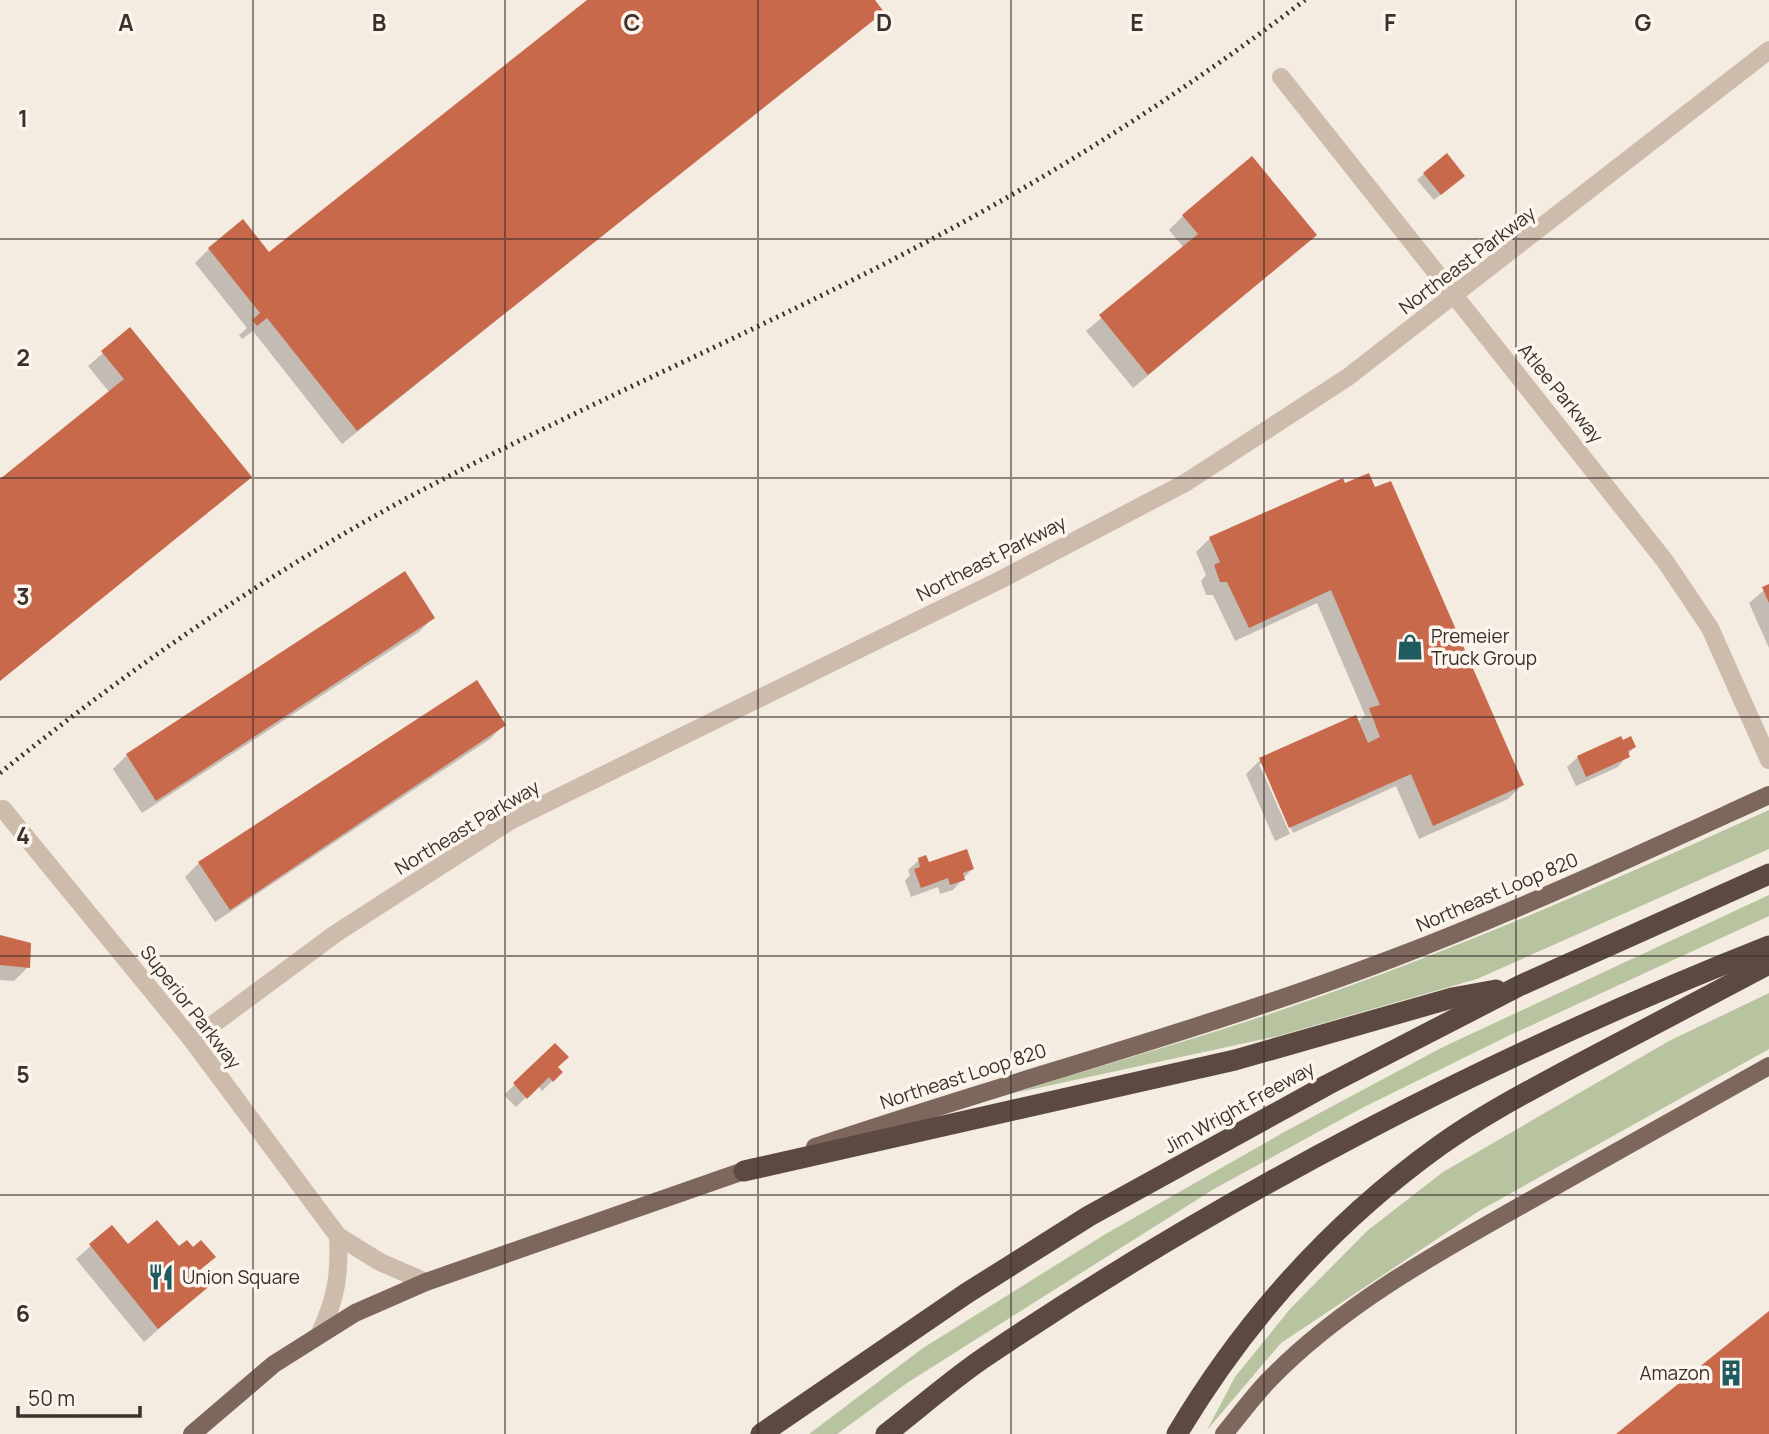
<svg xmlns="http://www.w3.org/2000/svg" width="1769" height="1434" viewBox="0 0 1769 1434" font-family="Manrope,sans-serif">
	<style>
		.green { fill: #b8c4a0 }
		.shadow { fill: #0003 }
		.building { fill: #c8694b }
		.lines { fill: none; stroke-linecap: round; stroke-linejoin: round }
		.minor { stroke: #cdbbac; stroke-width: 18 }
		.major { stroke: #7d675c; stroke-width: 18 }
		.highway { stroke: #5c4a42; stroke-width: 21 }
		.rail { stroke: #3b302b; stroke-width: 5; stroke-dasharray: 2 5; stroke-linecap: butt }
		.grid { fill: none; stroke: #3b302b; stroke-width: 2; stroke-opacity: 0.55 }
		.labels { text-anchor: middle; stroke-width: 7; stroke-linejoin: round; paint-order: stroke }
		.street-label { font-size: 19px; fill: #3b302b; stroke: #fbf5ee }
		.poi-label { font-size: 19px; fill: #3b302b; stroke: #fbf5ee; text-anchor: start }
		.grid-label { font-size: 23px; text-anchor: middle; font-weight: bold; fill: #3b302b; stroke: #fbf5ee; stroke-width: 7; stroke-linejoin: round; paint-order: stroke }
	</style>
	<rect width="100%" height="100%" fill="#f4ebe1"/>
	<g class="green">
		<path d="M1769,810V849L1477,979L1278,1036L1015,1093C1107,1063 1201,1038 1293,1006C1456,950 1613,881 1769,810Z"/>
		<polygon points="1769,895 1769,916 1508,1036 1362,1108 1214,1189 907,1383 837,1434 809,1434 923,1348 1104,1235 1286,1131 1443,1047"/>
		<polygon points="1769,993 1769,1049 1479,1211 1281,1343 1207,1430 1235,1377 1290,1309 1367,1231 1443,1172 1669,1041"/>
	</g>
	<g class="shadow">
		<polygon points="589,0 872,0 882,12 342,444 253,331 242,339 239,335 247,328 195,263 209,249 269,254"/>
		<polygon points="1424,174 1456,182 1434,200 1417,180"/>
		<polygon points="1183,216 1315,235 1133,388 1086,331 1184,248 1169,230"/>
		<polygon points="130,330 249,477 0,681 0,482 110,393 88,366"/>
		<polygon points="1344,485 1522,785 1508,799 1419,839 1396,786 1293,833 1263,764 1259,764 1290,834 1275,841 1246,774 1260,760 1355,717 1359,721 1365,715 1317,603 1235,641 1213,595 1206,595 1201,581 1206,575 1196,552 1210,538"/>
		<polygon points="1769,586 1769,648 1749,603"/>
		<polygon points="433,618 419,632 142,813 113,769 127,755"/>
		<polygon points="476,683 504,725 490,739 215,922 185,877 199,863"/>
		<polygon points="1622,742 1634,747 1618,767 1576,786 1567,767 1578,757"/>
		<polygon points="919,860 928,865 972,869 953,890 940,894 938,887 911,897 905,881 910,875 908,870"/>
		<polygon points="0,938 28,967 14,981 0,980"/>
		<polygon points="555,1045 556,1067 561,1072 542,1091 538,1086 516,1107 504,1095"/>
		<polygon points="112,1227 128,1246 179,1249 213,1257 199,1271 210,1284 144,1342 76,1259"/>
	</g>
	<g class="building">
		<polygon points="587,0 875,0 884,12 357,431 267,318 257,326 252,320 260,313 208,248 243,219 269,252"/>
		<polygon points="1447,153 1465,176 1441,195 1423,173"/>
		<polygon points="1252,156 1317,235 1148,375 1099,315 1198,234 1182,215"/>
		<polygon points="130,327 252,477 0,681 0,479 124,379 101,351"/>
		<polygon points="1369,473 1375,487 1391,481 1524,785 1433,826 1411,774 1289,828 1259,758 1356,715 1368,743 1380,737 1369,708 1380,705 1331,590 1249,628 1227,582 1220,582 1214,565 1220,562 1209,537 1343,478 1345,483"/>
		<polygon points="405,571 435,618 156,801 126,754"/>
		<polygon points="1769,584 1769,603 1762,587"/>
		<polygon points="477,680 506,725 230,910 198,862"/>
		<polygon points="1621,736 1623,740 1631,736 1636,747 1628,751 1630,757 1586,777 1577,756"/>
		<polygon points="967,849 974,869 963,873 965,880 950,885 948,878 921,888 914,869 920,867 918,858 926,855 929,862"/>
		<polygon points="0,935 31,943 30,968 0,965"/>
		<polygon points="555,1043 569,1057 558,1067 563,1072 553,1082 549,1077 527,1099 513,1083"/>
		<polygon points="157,1220 179,1246 187,1240 193,1247 201,1240 216,1257 201,1269 212,1284 158,1329 89,1244 112,1225 128,1244"/>
		<polygon points="1769,1311 1769,1434 1616,1434"/>
	</g>
	<g class="lines">
		<g class="minor">
			<polyline points="1281,77 1665,561 1710,628 1769,760"/>
			<polyline points="3,809 192,1040 338,1236 380,1262 426,1282"/>
			<polyline points="192,1040 335,934 510,821 1000,580 1185,483 1348,377 1769,50"/>
			<path d="M319,1335C336,1299 340,1276 338,1236"/>
		</g>
		<g class="major">
			<path d="M815,1147C1006,1082 1202,1031 1391,959C1520,910 1644,852 1769,795"/>
			<polyline points="192,1434 274,1364 355,1313 426,1282 755,1167"/>
			<path d="M1224,1434C1238,1417 1252,1398 1268,1381C1343,1303 1444,1249 1538,1196C1615,1153 1692,1109 1769,1066"/>
		</g>
		<g class="highway">
			<polyline points="744,1171 1235,1060 1452,998 1496,990"/>
			<polyline points="761,1434 967,1293 1089,1216 1327,1085 1519,986 1769,874"/>
			<path d="M886,1434C918,1409 949,1382 982,1359C1225,1194 1496,1054 1769,946"/>
			<path d="M1177,1434C1245,1320 1332,1223 1439,1146C1478,1118 1521,1095 1562,1073C1631,1036 1700,1000 1769,964"/>
		</g>
		<path class="rail" d="M0,773C129,669 265,575 411,496C582,405 761,330 932,239C1065,168 1185,91 1305,0"/>
	</g>
	<path class="grid" d="M253,0V1434M505,0V1434M758,0V1434M1011,0V1434M1264,0V1434M1516,0V1434M0,239H1769M0,478H1769M0,717H1769M0,956H1769M0,1195H1769"/>
	<defs>
		<g id="shop-bare" transform="scale(2.1)"><path d="M-5-2.5h2.3a2.7 3.5 0 0 1 5.4 0H5L5.5 6h-11ZM-1.5-2.5h3a1.5 2.3 0 0 0-3 0Z" fill="#1f5a5e" stroke="#fbf5ee" stroke-width="2.5" paint-order="stroke"/></g>
		<g id="restaurant-bare" transform="scale(2.1)"><path d="M-5-6h1v4h1v-4h1v4h1v-4h1v5L-1.5 .5V6h-2V.5L-5-1ZM5-6V6H3V1.5H1.5Q1.5-4 5-6Z" fill="#1f5a5e" stroke="#fbf5ee" stroke-width="2.5" paint-order="stroke"/></g>
		<g id="building-bare" transform="scale(2.1)"><path d="M-4-6H4V6H1V3H-1V6H-4ZM-2.5-4.3h1.7v1.8h-1.7ZM.8-4.3h1.7v1.8H.8ZM-2.5-1h1.7V.8h-1.7ZM.8-1h1.7V.8H.8Z" fill="#1f5a5e" stroke="#fbf5ee" stroke-width="2.5" paint-order="stroke"/></g>
	</defs>
	<g fill-rule="evenodd">
		<use href="#shop-bare" x="1410" y="647"/>
		<use href="#restaurant-bare" x="161" y="1277"/>
		<use href="#building-bare" x="1731" y="1373"/>
	</g>
	<g class="labels">
		<g class="street-label">
			<text transform="translate(1467 260) rotate(-37)" y="7">Northeast Parkway</text>
			<text transform="translate(1561 393) rotate(51)" y="7">Atlee Parkway</text>
			<text transform="translate(991 558) rotate(-27)" y="7">Northeast Parkway</text>
			<text transform="translate(467 827) rotate(-31)" y="7">Northeast Parkway</text>
			<text transform="translate(1497 892) rotate(-23)" y="7">Northeast Loop 820</text>
			<text transform="translate(191 1007) rotate(52)" y="7">Superior Parkway</text>
			<text transform="translate(963 1076) rotate(-18)" y="7">Northeast Loop 820</text>
			<text transform="translate(1239 1107) rotate(-29)" y="7">Jim Wright Freeway</text>
		</g>
		<g class="poi-label">
			<text x="1431" y="643">Premeier<tspan x="1431" dy="22">Truck Group</tspan></text>
			<text x="182" y="1284">Union Square</text>
			<text x="1710" y="1380" text-anchor="end">Amazon</text>
		</g>
	</g>
	<g class="grid-label">
		<text x="126" y="31">A</text>
		<text x="379" y="31">B</text>
		<text x="632" y="31">C</text>
		<text x="884" y="31">D</text>
		<text x="1137" y="31">E</text>
		<text x="1390" y="31">F</text>
		<text x="1643" y="31">G</text>
		<text x="23" y="127">1</text>
		<text x="23" y="366">2</text>
		<text x="23" y="605">3</text>
		<text x="23" y="844">4</text>
		<text x="23" y="1083">5</text>
		<text x="23" y="1322">6</text>
	</g>
	<path d="M18 1406v10h122v-10" fill="none" stroke="#3b302b" stroke-width="3.5"/>
	<text x="28" y="1406" font-size="21" fill="#3b302b" stroke="#fbf5ee" stroke-width="5" paint-order="stroke">50 m</text>
</svg>
